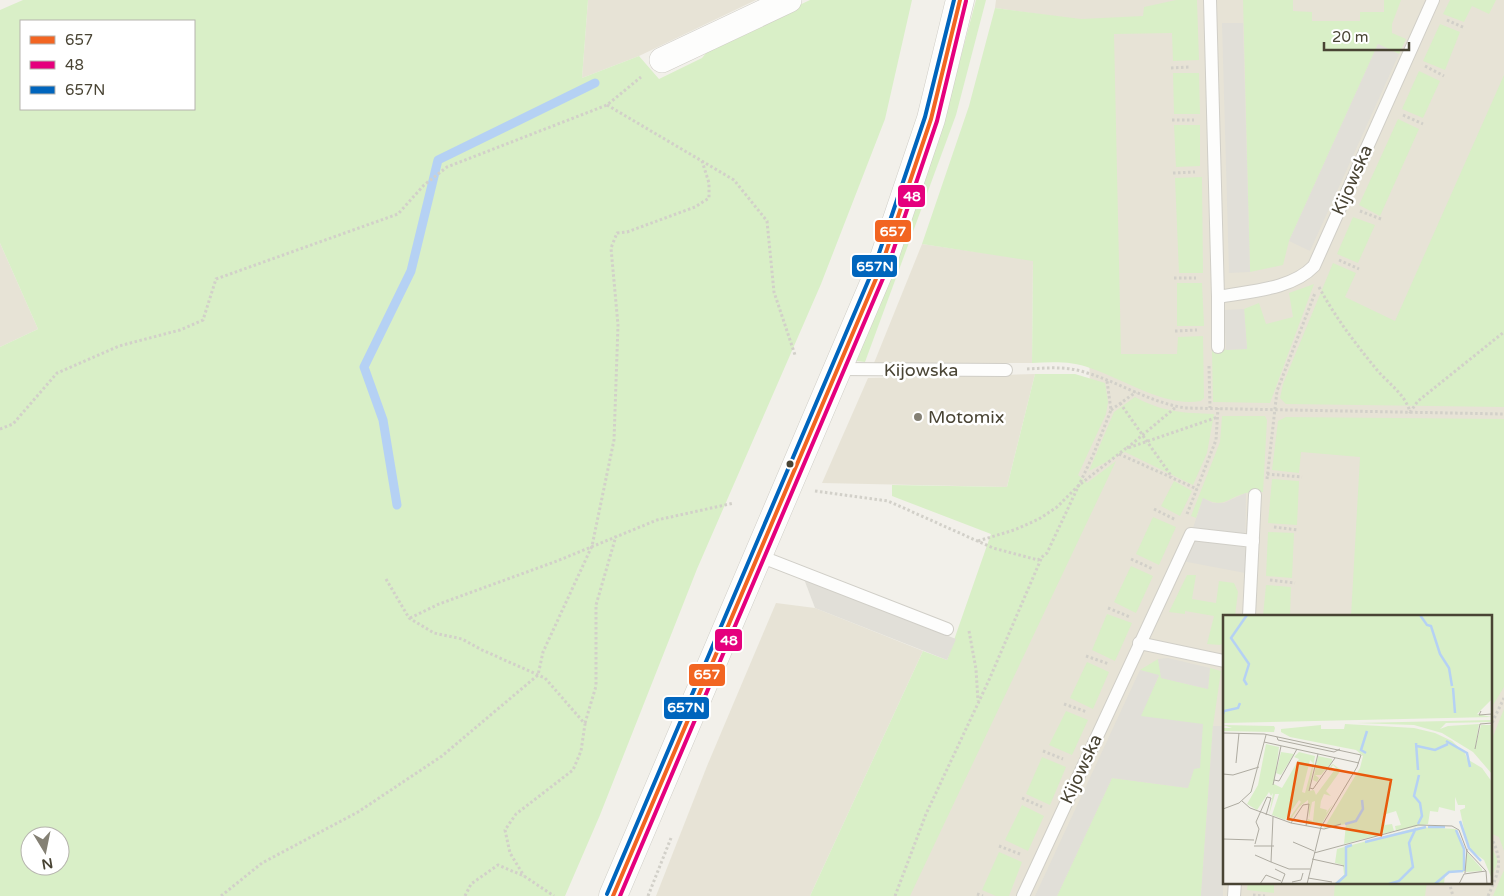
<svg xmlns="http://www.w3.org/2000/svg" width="1504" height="896" viewBox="0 0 1504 896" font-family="'Varela Round',sans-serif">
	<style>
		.residential { fill: #e7e3d6; fill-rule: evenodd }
		.green { fill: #d9efc7; fill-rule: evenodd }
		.parking { fill: #e1dfd8 }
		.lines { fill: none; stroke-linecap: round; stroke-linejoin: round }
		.stream { stroke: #b5d1f4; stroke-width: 9 }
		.service-casing { stroke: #d0cec7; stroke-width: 14 }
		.minor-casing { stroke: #d0cec7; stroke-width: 26 }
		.tertiary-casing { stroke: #d0cec7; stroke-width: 29 }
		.path { stroke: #d2d0c9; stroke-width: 3; stroke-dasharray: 2.5 2.5; stroke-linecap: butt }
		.service { stroke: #fdfdfc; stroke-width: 12 }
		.minor { stroke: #fdfdfc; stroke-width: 25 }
		.tertiary { stroke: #fdfdfc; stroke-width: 28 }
		.bus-1-casing { stroke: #fff; stroke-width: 8 }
		.bus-2-casing { stroke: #fff; stroke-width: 8 }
		.bus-3-casing { stroke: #fff; stroke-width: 8 }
		.bus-1 { stroke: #f26522; stroke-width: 4 }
		.bus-2 { stroke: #e5007d; stroke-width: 4 }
		.bus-3 { stroke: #0065bd; stroke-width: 4 }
		.poi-dot { fill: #848074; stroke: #fff; stroke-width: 2 }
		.bus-dot { fill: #494434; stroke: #fff; stroke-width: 2 }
		.labels { text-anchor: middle; stroke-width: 5; stroke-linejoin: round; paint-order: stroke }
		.street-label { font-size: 18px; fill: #494434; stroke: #fff }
		.poi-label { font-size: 18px; fill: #494434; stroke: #fff; text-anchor: start }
		.inset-river { fill: none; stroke: #b5d1f4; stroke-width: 2.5 }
		.inset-road { fill: none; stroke: #aeaba1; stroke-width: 1 }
		.view { fill: #e8590c; fill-opacity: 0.15; stroke: #e8590c; stroke-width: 2.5 }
		.inset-edge { fill: none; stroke: #494434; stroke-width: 2.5 }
		.line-badge { stroke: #fff; stroke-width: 2 }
		.badge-label { font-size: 14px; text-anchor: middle; font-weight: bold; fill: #fff }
	</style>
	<rect width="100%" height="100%" fill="#f2f0ea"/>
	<g class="residential">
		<polygon points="588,0 756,0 639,56 582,78"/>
		<path d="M996,0H1504V896H856L1090,390L1081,20L995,8ZM1224,616H1490V882H1224Z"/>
		<polygon points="0,243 38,329 0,347"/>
		<polygon points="922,244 1033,260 1032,363 874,363"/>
		<polygon points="1035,374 1007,487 822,483 868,378"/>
		<polygon points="776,603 815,608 923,651 810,896 656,896 707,766"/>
	</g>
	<g class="green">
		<path d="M23,0H588L582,78L639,56L659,79L702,58L711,47L810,0H912L885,119L821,284L697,569L600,815L565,896H0V347L38,329L0,243V10ZM21,21H194V109H21ZM30,836H60V866H30Z"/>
		<polygon points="976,0 986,0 956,115 865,362 849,360 943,124"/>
		<path d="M1176,0H1197L1199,60L1173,61L1172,33L1114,34L1121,354H1177L1178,337L1203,336L1204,398L1201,401C1167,408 1123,379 1090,368C1073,361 1051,362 1032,363L1033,261L922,244L969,106L995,8L1081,19L1143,16L1144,7Z"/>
		<polygon points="1243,0 1293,0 1293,11 1312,12 1312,21 1360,21 1360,12 1384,12 1384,0 1401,0 1392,24 1392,33 1406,39 1399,54 1378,44 1289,241 1283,265 1250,272"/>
		<polygon points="1450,0 1496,0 1489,14 1472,6 1464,22 1443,14"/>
		<polygon points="1440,24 1460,32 1445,70 1423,61"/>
		<polygon points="1419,71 1440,81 1423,118 1402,109"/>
		<polygon points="1173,73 1199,73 1200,114 1174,114"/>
		<polygon points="1504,75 1504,407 1286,404 1280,398 1283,384 1333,263 1356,273 1345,297 1395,321"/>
		<polygon points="1398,119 1419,129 1380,216 1359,205"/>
		<polygon points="1174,125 1200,125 1200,166 1176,167"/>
		<polygon points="1202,177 1203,273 1179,273 1175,178"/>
		<polygon points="1353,217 1375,225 1358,263 1337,254"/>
		<polygon points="1177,283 1202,283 1204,326 1177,326"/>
		<polygon points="1314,284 1270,403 1213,402 1212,350 1247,349 1244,309 1259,303 1266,324 1293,317 1289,293"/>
		<polygon points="1035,374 1075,374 1105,383 1108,402 1106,414 1078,475 1087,483 1116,461 910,896 810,896 923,651 947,660 991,534 892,496 892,485 1007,487"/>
		<path d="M1135,397C1162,412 1184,413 1214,414L1207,453L1193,485L1125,452L1089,471L1114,412Z"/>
		<path d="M1222,416H1265L1267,420L1263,492C1257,492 1251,492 1246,493C1226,498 1225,509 1203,498L1196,518L1191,516L1220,442Z"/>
		<polygon points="1286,417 1504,419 1504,687 1490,710 1490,616 1351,616 1360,457 1301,452 1299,473 1272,470 1278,421"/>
		<polygon points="1272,479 1299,481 1297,525 1268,523"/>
		<polygon points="1174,481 1192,491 1180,516 1161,506"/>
		<polygon points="1153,517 1176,527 1159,565 1136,554"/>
		<polygon points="1268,532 1294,533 1292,578 1266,576"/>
		<polygon points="1131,566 1153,576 1136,613 1114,602"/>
		<polygon points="1187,575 1196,575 1192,599 1216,603 1219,581 1234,583 1238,592 1235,616 1224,616 1224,643 1220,645 1207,644 1214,616 1185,611 1185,614 1169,612"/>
		<polygon points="1266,585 1291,587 1290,616 1263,616"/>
		<polygon points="1107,614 1132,623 1115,661 1092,650"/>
		<polygon points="1158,659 1162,678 1208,689 1210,668 1221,671 1213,726 1201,896 1057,896 1112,778 1188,788 1140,716 1159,676 1140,670"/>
		<polygon points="1087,662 1109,672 1093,709 1070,698"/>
		<polygon points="1504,709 1504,851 1499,837 1490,833 1490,750 1492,739"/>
		<polygon points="1066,711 1088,720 1072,755 1049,745"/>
		<polygon points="1042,757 1066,767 1050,805 1026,794"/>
		<polygon points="1022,805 1044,816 1028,851 1005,840"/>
		<polygon points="1490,843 1498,861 1490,881"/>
		<polygon points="999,852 1022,862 1009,896 996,896 982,890"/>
		<polygon points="1504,870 1504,896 1493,896"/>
		<polygon points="1248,882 1274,882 1274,893 1247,890"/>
		<polygon points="1335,882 1427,882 1425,896 1334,896"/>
	</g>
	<g class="parking">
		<polygon points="1222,23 1243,23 1250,272 1229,273"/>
		<polygon points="1378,44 1399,54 1310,251 1289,241"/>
		<polygon points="1244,309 1247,349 1226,350 1224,310"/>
		<polygon points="1246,493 1245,573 1182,561 1203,498 1213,503 1224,503"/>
		<polygon points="804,579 956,639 947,660 815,608"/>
		<polygon points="1168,658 1210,668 1208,689 1161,678 1158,659"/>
		<polygon points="1140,670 1159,675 1141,716 1203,724 1200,768 1194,769 1188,788 1112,778 1057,896 1035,896"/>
		<polygon points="1213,726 1224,726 1223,896 1201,896"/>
	</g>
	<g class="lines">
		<polyline class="stream" points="397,505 383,420 364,367 411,271 438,160 595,83"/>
		<g class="service-casing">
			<g id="service">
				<path d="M1210,0L1218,297C1249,291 1291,290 1314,266L1433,0"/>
				<polyline points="1218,297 1218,347"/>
				<polyline points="837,369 1006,370"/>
				<polyline points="757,555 947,629"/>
				<polyline points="1249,616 1255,495"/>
				<polyline points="1139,643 1224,661"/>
				<polyline points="1023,896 1191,534 1253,541"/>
				<polyline points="1234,896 1235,882"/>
			</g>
		</g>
		<g class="minor-casing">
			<polyline id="minor" points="662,60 789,0"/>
		</g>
		<g class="tertiary-casing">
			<polyline id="tertiary" points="613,896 881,267 931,119 960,0"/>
		</g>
		<g class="path">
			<polyline points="1447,20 1465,28"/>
			<polyline points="1425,66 1444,76"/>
			<polyline points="1171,68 1190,67"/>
			<polyline points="607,105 734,180 767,221 774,292 795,355"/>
			<polyline points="1403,115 1423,124"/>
			<polyline points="1172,120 1194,120"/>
			<polyline points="1173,173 1195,172"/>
			<polyline points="1360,211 1381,219"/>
			<polyline points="1339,260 1359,269"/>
			<polyline points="1174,278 1196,278"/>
			<path d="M1319,287C1335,317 1355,343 1377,370C1389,384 1405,394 1410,412L1418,401L1504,332"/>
			<polyline points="1175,331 1197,330"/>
			<polyline points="1209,366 1210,408"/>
			<path d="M1027,369C1046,368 1065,366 1084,372C1119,382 1149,402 1185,408L1504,414"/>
			<polyline points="1120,403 1172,477"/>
			<polyline points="1111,410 1136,392"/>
			<polyline points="0,429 13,424 57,373 119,346 180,330 203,320 216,279 398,214 424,185 447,167 607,105 641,77"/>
			<polyline points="1127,448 1176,407"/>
			<polyline points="1119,454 1197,489"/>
			<polyline points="1267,474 1302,477"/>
			<polyline points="1267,479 1277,391 1315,293"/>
			<polyline points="815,491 888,501 993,548 1038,560 1047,553 1094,453 1111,410 1107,381"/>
			<polyline points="1154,509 1176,520"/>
			<polyline points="1187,514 1216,440 1218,408"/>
			<polyline points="1274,527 1298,530"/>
			<polyline points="978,541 1014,530 1039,519 1057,507 1078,486 1125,449 1218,417"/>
			<polyline points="1131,559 1153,569"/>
			<polyline points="386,579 409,618 434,633 462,639 482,650 545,678 585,724 581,751 573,770 516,814 505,830 510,853 524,876"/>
			<polyline points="1270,580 1295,583"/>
			<polyline points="1108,608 1130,617"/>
			<polyline points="410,618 439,604 557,561 657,520 734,503"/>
			<polyline points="969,631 976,669 978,701"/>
			<polyline points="1086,656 1109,664"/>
			<polyline points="1064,704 1087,712"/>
			<polyline points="585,723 596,686 596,605 616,536"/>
			<polyline points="1490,727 1504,698"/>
			<polyline points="1043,751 1063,759"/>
			<polyline points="1022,798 1042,807"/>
			<polyline points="999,846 1020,854"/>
			<polyline points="1449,882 1453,896"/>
			<polyline points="977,894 983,896"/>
			<polyline points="1253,895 1265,896"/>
			<polyline points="221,896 262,863 358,812 442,756 538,675 543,652 592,546 614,440 618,325 611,248 617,233 627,232 695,207 709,198 709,183 702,161"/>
			<polyline points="465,896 471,884 498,865 524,876 554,896"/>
			<polyline points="648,896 671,838"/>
			<polyline points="895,896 926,814 989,680 1041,559"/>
			<path d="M1488,896C1499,872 1504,860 1490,836"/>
		</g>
		<use href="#service" class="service"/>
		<use href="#minor" class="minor"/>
		<use href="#tertiary" class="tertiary"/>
		<g class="bus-1-casing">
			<polyline id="bus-1" points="613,896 881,267 931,119 960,0"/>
		</g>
		<g class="bus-2-casing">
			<polyline id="bus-2" points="620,896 887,269 937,121 966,1"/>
		</g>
		<g class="bus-3-casing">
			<polyline id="bus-3" points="607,894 875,265 925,117 954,0"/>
		</g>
		<use href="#bus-1" class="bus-1"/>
		<use href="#bus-2" class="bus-2"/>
		<use href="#bus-3" class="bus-3"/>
	</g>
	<circle class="poi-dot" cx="918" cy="417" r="5"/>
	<circle class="bus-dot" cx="790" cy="464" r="4.5"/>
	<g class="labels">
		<g class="street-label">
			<text transform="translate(1352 180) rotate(-66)" y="6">Kijowska</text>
			<text x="921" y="376">Kijowska</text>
			<text transform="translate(1081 769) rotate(-65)" y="6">Kijowska</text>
		</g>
		<g class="poi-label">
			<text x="928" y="423">Motomix</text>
		</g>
	</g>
	<g transform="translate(1223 615)">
		<rect width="269" height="269" fill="#f2f0ea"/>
		<path d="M0,0H269V84L254,99L269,102L0,108ZM269,105V107L223,108L217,114L225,111L256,109L252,134L258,110H269V159L250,137L219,118L191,110L134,108ZM122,109L191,113L212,118L229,126L242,138L244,144L259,153L269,167V264L261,245L249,236L243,224L237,195L242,193V190H235L232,182V196L216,192L215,197L207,196L205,209L173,216L172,211L178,210L173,196L160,200L162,210L169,209L171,216L121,229L123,209L101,213L137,153L140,141L133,135L67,122L58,117V114L98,110V114H121ZM0,110L51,111L52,113L51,117L0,116V113H9ZM43,129L56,132L51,169L59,173L76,144L71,142L76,137L92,141L86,176L91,175L93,180L113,153L110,150L106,157L108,150L110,149L118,155L103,176L108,181L101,179L98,186L97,193L104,195L103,198L110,189L97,212L92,207L84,210L85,204L90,206L92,186L89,187L86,203L85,185L76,192L66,207L65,205L78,187L76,185L62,205L49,200L56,179H52L46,200L50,178L48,181L46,177L34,195L24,189L35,170ZM87,145L90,148L82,178L79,177ZM58,137L71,139L58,160L53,158ZM95,141L109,144V147L98,160H92L96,163L94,167L90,165ZM196,212L233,214L242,234L241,257H227L222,260L221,269H111L121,260L120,250L112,248L114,234ZM243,236L259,254V256L243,257Z" fill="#d9efc7" fill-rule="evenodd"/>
		<path class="inset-river" d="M197,0L204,10L208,11L217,39L226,53L229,71M24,70L21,65L26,49L8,23L24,0M230,73L232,98M0,99L1,96L15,93L17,88M223,126L244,138L247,152M193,128L195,155M194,131L212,135L225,129M143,138L138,135L144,116M237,206L246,233L258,246M122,209L133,206L140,194L139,185M195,209L199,201L197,188L191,181L196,160M205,212H222M233,215L241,234V256M142,227L203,212M113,269L123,260V232L129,230M166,269L176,266L190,252L186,228L193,213M212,269L226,257L240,256"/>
		<path class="inset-road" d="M258,96L256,100L269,99M0,118L41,119L138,140L134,152L98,212L84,269M54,122L55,125L111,137L117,134M41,127L136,148M252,134L257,109L269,108M13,148L16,118M0,159L10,160L36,152M51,165L56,166L74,134M50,170L58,131M87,173L90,174L112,143M86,176L95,139M19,186L27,193L68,208L101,214L118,209M0,194L16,188L28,177L43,120M50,202L48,247L66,254H87M68,208L80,190L86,189L83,211M0,224L31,225M70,227L91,236M32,229L36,214L33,207L44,182L48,183L43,200M31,231H51M91,238L195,210L229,211L236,215L244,236L263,256L264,269M32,240L48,247M89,244L121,251M52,254L62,259L58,269M242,258L244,234M85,263L109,267M69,267L78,265L80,258M37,269L43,260L58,266M236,269L241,259L263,256"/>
		<path class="view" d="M75,148L168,165L158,220L65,204Z"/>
		<rect width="269" height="269" class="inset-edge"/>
	</g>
	<g class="line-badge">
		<rect x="897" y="184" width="29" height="24" rx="5" fill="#e5007d"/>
		<rect x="874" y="219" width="38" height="24" rx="5" fill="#f26522"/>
		<rect x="851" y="254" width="47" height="24" rx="5" fill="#0065bd"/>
		<rect x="714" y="628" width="29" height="24" rx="5" fill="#e5007d"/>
		<rect x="688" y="663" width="38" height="24" rx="5" fill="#f26522"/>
		<rect x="663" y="696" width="47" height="24" rx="5" fill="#0065bd"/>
	</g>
	<g class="badge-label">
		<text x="912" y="201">48</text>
		<text x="893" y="236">657</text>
		<text x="875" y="271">657N</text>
		<text x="729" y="645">48</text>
		<text x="707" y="679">657</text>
		<text x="686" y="712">657N</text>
	</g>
	<rect x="20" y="20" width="175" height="90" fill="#ffffff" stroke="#b6b4ae"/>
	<rect x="30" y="36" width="25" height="8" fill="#f26522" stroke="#b6b4ae"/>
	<text x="65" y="45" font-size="15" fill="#494434">657</text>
	<rect x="30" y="61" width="25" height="8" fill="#e5007d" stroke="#b6b4ae"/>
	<text x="65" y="70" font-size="15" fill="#494434">48</text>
	<rect x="30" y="86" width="25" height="8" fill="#0065bd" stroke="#b6b4ae"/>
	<text x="65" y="95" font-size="15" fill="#494434">657N</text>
	<g transform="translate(45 851) rotate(170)"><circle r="24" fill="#ffffff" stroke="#b6b4ae"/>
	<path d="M0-4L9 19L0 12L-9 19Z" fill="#848074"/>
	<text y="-8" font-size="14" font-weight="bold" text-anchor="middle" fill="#494434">N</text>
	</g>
	<path d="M1324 42v8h85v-8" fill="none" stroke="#494434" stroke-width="2.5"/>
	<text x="1332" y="42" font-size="15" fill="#494434" stroke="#ffffff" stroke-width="4" paint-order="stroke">20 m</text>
</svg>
